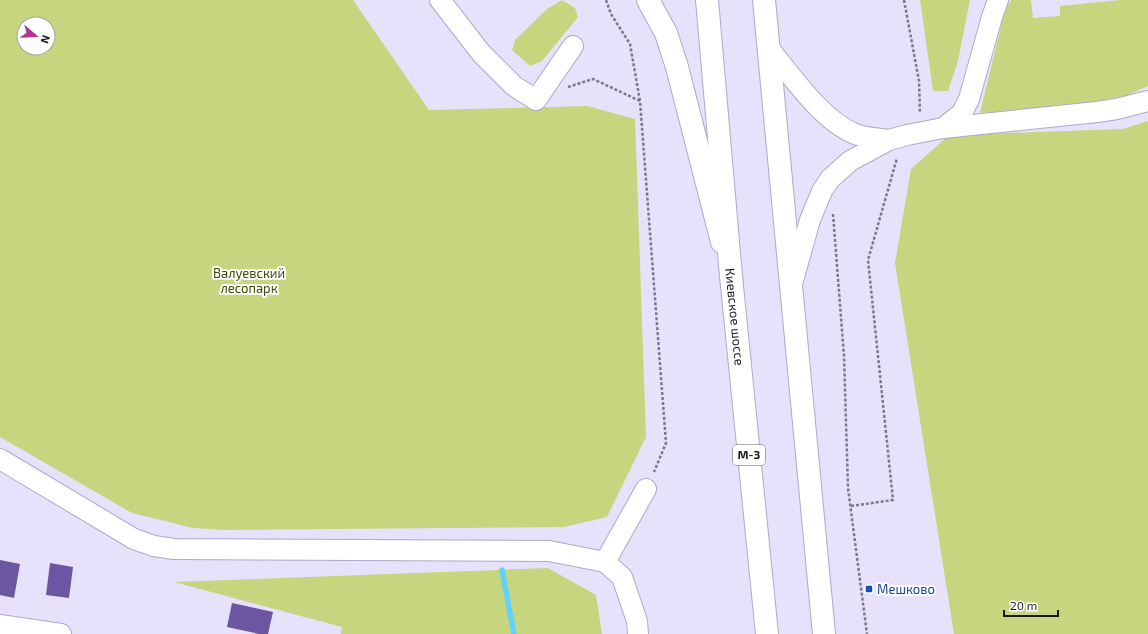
<svg xmlns="http://www.w3.org/2000/svg" width="1148" height="634" viewBox="0 0 1148 634" font-family="'Exo 2',sans-serif">
	<style>
		.green { fill: #c7d57e; fill-rule: evenodd }
		.lines { fill: none; stroke-linecap: round; stroke-linejoin: round }
		.stream { stroke: #61d2fc; stroke-width: 5.5 }
		.building { fill: #6c55a1 }
		.minor-casing { stroke: #afa8c8; stroke-width: 22 }
		.major-casing { stroke: #afa8c8; stroke-width: 24 }
		.highway-casing { stroke: #afa8c8; stroke-width: 24 }
		.path { stroke: #7c788b; stroke-width: 2.5; stroke-dasharray: 3 2; stroke-linecap: butt }
		.minor { stroke: #fff; stroke-width: 20 }
		.major { stroke: #fff; stroke-width: 22 }
		.highway { stroke: #fff; stroke-width: 22 }
		.transit-dot { fill: #1a4fb4; stroke: #fff; stroke-width: 1.5 }
		.labels { text-anchor: middle; stroke-width: 4; stroke-linejoin: round; paint-order: stroke }
		.shield { fill: #fff; stroke: #5e5c64; stroke-width: 1 }
		.shield-label { font-size: 12px; font-weight: bold; fill: #191622 }
		.park-label { font-size: 13px; fill: #3f4700; stroke: #fff }
		.street-label { font-size: 13px; fill: #191622; stroke: #fff }
		.transit-label { font-size: 13px; fill: #164399; stroke: #fff; text-anchor: start }
	</style>
	<rect width="100%" height="100%" fill="#e7e1fc"/>
	<g class="green">
		<path d="M0,0H353L429,110L587,106L635,119L646,437L607,517L564,527L224,530L193,528L132,513L0,437ZM24,24H48V48H24Z"/>
		<polygon points="562,0 575,8 578,17 542,61 530,66 512,50 515,40 547,9"/>
		<polygon points="920,0 970,0 958,61 948,91 933,91"/>
		<polygon points="1011,0 1031,0 1033,18 1060,16 1060,6 1120,0 1148,0 1148,86 1125,96 1082,104 980,113 1002,22 1006,9"/>
		<polygon points="1148,121 1148,634 954,634 895,263 911,169 949,135 1123,129"/>
		<polygon points="548,568 596,595 602,634 341,634 342,627 174,582"/>
	</g>
	<g class="lines">
		<polyline class="stream" points="502,570 514,634"/>
	</g>
	<g class="building">
		<polygon points="0,560 20,564 14,598 0,595"/>
		<polygon points="50,563 73,567 69,598 46,595"/>
		<polygon points="232,603 273,612 268,634 259,634 227,627"/>
	</g>
	<g class="lines">
		<g class="minor-casing">
			<g id="minor">
				<polyline points="440,0 481,53 514,86 536,100 573,46"/>
				<path d="M768,47C791,75 821,120 855,134C865,138 878,138 889,140"/>
				<polyline points="943,128 962,113 969,99 992,17 998,0"/>
				<polyline points="792,284 810,220 822,191 830,179 850,161 889,140 907,135 943,128 1097,112 1117,109 1148,101"/>
				<polyline points="0,459 134,539 154,546 174,549 549,551 605,562 622,577 637,621 638,634"/>
				<polyline points="605,562 646,489"/>
				<polyline points="0,625 61,634"/>
			</g>
		</g>
		<g class="major-casing">
			<polyline id="major" points="648,0 666,33 677,67 722,242"/>
		</g>
		<g class="highway-casing">
			<g id="highway">
				<path id="s1" d="M707,0L731,276L767,634"/>
				<polyline points="764,0 824,634"/>
			</g>
		</g>
		<g class="path">
			<polyline points="606,0 611,14 630,44 640,101"/>
			<polyline points="904,0 919,81 920,113"/>
			<polyline points="568,87 593,79 640,101 666,443 654,472"/>
			<polyline points="833,214 844,356 848,488 867,634"/>
			<polyline points="851,506 893,500 868,260 897,158"/>
		</g>
		<use href="#minor" class="minor"/>
		<use href="#major" class="major"/>
		<use href="#highway" class="highway"/>
	</g>
	<rect class="transit-dot" x="865" y="585" width="8" height="8" rx="2"/>
	<g class="labels">
		<rect class="shield" x="733" y="445" width="32" height="20" rx="3"/>
		<g class="shield-label">
			<text x="749" y="459">М-3</text>
		</g>
		<g class="park-label">
			<text x="249" y="278">Валуевский<tspan x="249" dy="15">лесопарк</tspan></text>
		</g>
		<g class="street-label">
			<text dy="5" stroke="none"><textPath href="#s1" startOffset="318">Киевское шоссе</textPath></text>
		</g>
		<g class="transit-label">
			<text x="877" y="594">Мешково</text>
		</g>
	</g>
	<g transform="translate(36 36) rotate(109)"><circle r="19" fill="#ffffff" stroke="#a3a2a7"/>
	<path d="M0-3L7 15L0 10L-7 15Z" fill="#ab3893"/>
	<text y="-6" font-size="11" font-weight="bold" text-anchor="middle" fill="#191622">N</text>
	</g>
	<path d="M1004 610v6h54v-6" fill="none" stroke="#191622" stroke-width="2"/>
	<text x="1010" y="610" font-size="12" fill="#191622" stroke="#ffffff" stroke-width="3" paint-order="stroke">20 m</text>
</svg>
